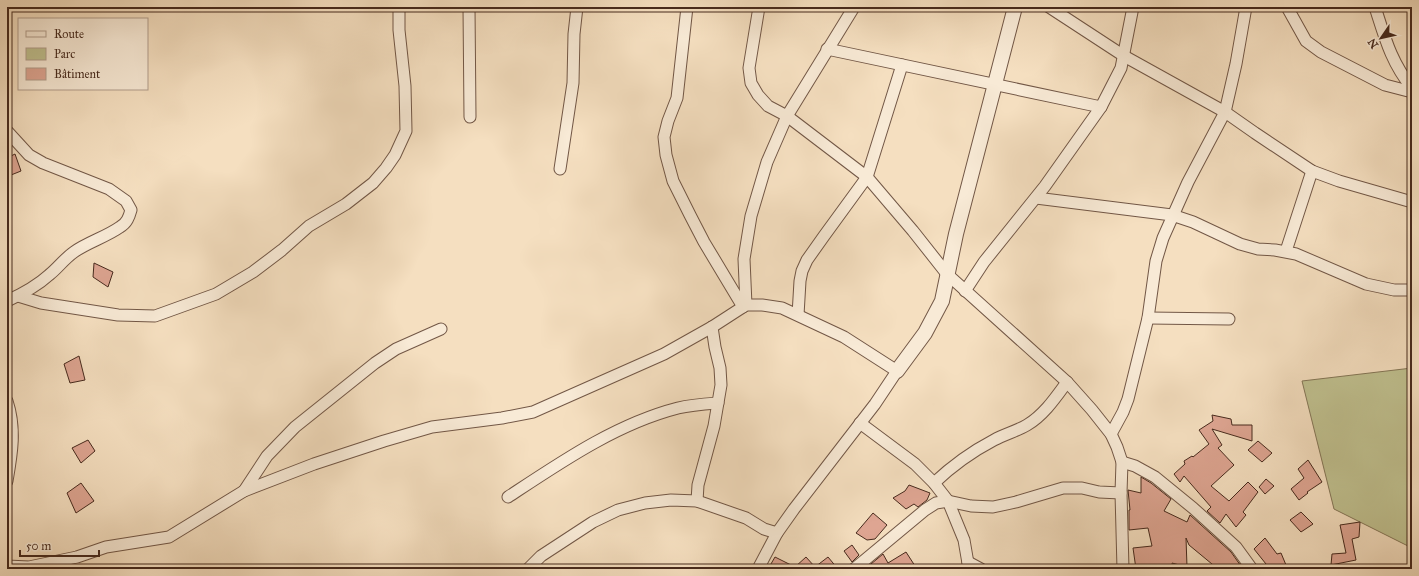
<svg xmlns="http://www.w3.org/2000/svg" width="1419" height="576" viewBox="0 0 1419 576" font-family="'IM FELL Great Primer',serif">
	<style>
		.green { fill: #c0c190; stroke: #847656 }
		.building { fill: #dea592; stroke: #472a1d }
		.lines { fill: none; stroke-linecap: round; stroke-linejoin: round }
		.minor-casing { stroke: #725746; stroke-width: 13 }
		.tertiary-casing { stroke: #725746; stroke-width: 16 }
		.minor { stroke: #f8ead6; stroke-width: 11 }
		.tertiary { stroke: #f8ead6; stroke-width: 14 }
	</style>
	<rect width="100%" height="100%" fill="#f5dfc0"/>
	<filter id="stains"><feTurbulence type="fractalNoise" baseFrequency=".005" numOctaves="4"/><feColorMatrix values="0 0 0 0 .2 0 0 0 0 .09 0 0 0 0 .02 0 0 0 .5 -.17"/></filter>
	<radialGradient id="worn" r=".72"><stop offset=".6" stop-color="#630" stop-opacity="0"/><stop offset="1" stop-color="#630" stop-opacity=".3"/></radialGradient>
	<polygon class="green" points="1412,368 1412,548 1334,509 1302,381"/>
	<g class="building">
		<polygon points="15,154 21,171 11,175 7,164 7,158"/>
		<polygon points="94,263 113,272 108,287 93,277"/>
		<polygon points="79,356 85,380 70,383 64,364"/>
		<polygon points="1212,415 1231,419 1232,425 1252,425 1252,441 1212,429 1222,445 1218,448 1234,465 1211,486 1229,501 1248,482 1258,492 1243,512 1246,515 1236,527 1226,514 1220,523 1207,511 1211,507 1184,476 1180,482 1174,474 1185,464 1184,461 1192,456 1193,457 1209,444 1199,430 1213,421"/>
		<polygon points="88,440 95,451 81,463 72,448"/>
		<polygon points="1258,441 1272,453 1262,462 1248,450"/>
		<polygon points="1308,460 1322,482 1307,492 1308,493 1299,500 1291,489 1304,478 1298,469"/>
		<polygon points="1141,477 1151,483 1171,499 1164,511 1187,522 1190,515 1231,552 1243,569 1218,569 1189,545 1186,538 1187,567 1172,563 1173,569 1136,569 1133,548 1152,546 1148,528 1129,530 1129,510 1130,510 1128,490 1141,493"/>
		<polygon points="1266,479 1274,486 1265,494 1259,487"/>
		<polygon points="81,483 94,501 76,513 67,493"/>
		<polygon points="909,485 930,493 927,500 918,507 914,504 906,509 893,498 905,491"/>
		<polygon points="1301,512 1313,524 1301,532 1290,520"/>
		<polygon points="873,513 887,525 875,539 867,540 856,533"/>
		<polygon points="1360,522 1359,537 1352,539 1356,560 1331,565 1332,554 1346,553 1340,525"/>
		<polygon points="1265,538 1277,554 1281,553 1286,565 1279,569 1270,569 1254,549"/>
		<polygon points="852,545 859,555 852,562 844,551"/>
		<polygon points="906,552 917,569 865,569 883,554 888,563"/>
		<polygon points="775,557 795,567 806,557 815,567 828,557 838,569 768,569"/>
	</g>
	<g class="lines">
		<g class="minor-casing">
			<g id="minor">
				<polyline points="469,7 470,117"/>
				<polyline points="687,7 677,98 668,121 664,137 666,155 673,181 690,215 704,242 743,307"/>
				<polyline points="759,7 749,68 751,83 758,95 768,106 787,116 867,177 913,231 947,274 1067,382 1092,410 1111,434 1117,447 1122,462 1121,493 1123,569"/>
				<polyline points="1049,7 1124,56 1225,112 1255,133 1312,171 1339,181 1412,202"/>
				<polyline points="1287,7 1306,41 1321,52 1385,85 1412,92"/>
				<path d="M1375,7C1385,38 1391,62 1412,88"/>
				<polyline points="827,49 1101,107"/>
				<path d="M7,131L29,155L43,163L109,189L126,201L131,210C129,217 127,223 120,227C106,237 88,242 74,252C64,259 58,268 49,275C37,286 22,294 7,301"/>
				<polyline points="560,169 573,83 574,34 577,7"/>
				<polyline points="1036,198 1172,215 1193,222 1240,244 1258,249 1275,250 1296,254 1366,284 1394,290 1412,290"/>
				<polyline points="1286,251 1312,171"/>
				<polyline points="965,291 984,262 1045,186 1101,107 1121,68 1133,7"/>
				<polyline points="18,296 41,303 118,315 155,316 216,294 253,272 282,250 309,226 346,204 373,183 386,168 395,155 406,131 405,86 399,30 399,7"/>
				<polyline points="746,305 744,259 751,216 767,162 787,116 854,7"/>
				<polyline points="798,315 800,281 802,271 807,260 824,236 867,177 902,65"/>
				<polyline points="1148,318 1229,319"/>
				<path d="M7,401C16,428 12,453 7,481"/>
				<polyline points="860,423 915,464 934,483 948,501 964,540 969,569"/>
				<polyline points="1111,434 1123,412 1128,399 1148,318 1156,261 1163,238 1188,182 1225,112 1236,64 1246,7"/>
				<polyline points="1122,462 1135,466 1155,477 1193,508 1236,547 1252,569"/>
				<path d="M934,483C952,466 973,451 994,440C1005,434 1017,431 1027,425C1044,415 1056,397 1067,382"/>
				<polyline points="244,491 267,456 295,427 375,363 396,349 441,329"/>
				<path d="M508,497C561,462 616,424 678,408C691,405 705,404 718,403"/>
				<polyline points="697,501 698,485 714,426 721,385 720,368 715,347 712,327"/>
				<polyline points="968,562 981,569"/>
				<polyline points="7,566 29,567 77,557 106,547 169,537 244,491 314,464 384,441 432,427 502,418 533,412 664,354 712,327 746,305 762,305 782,308 844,337 897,371 875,404 794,509 777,533 758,569"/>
				<polyline points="528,569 541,556 593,522 618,510 645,503 671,500 697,501 746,518 764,529 777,533"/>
				<polyline points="854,569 925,510 936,503 948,501 971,506 993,507 1016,502 1063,488 1082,488 1099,492 1121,493"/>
			</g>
		</g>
		<g class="tertiary-casing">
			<polyline id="tertiary" points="897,371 925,333 942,301 956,234 1015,7"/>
		</g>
		<use href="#minor" class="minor"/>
		<use href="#tertiary" class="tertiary"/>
	</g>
	<rect width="1419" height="576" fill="none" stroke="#f5dfc0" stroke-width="24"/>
	<rect x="8" y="8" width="1403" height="560" fill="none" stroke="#472a1d" stroke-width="2"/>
	<rect x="12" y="12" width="1395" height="552" fill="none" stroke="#472a1d"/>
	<rect x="18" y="18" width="130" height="72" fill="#f8ead6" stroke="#b19d8c"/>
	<rect x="26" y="31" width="20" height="6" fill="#f8ead6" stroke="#b19d8c"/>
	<text x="54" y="38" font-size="12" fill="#472a1d">Route</text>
	<rect x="26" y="48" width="20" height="12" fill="#c0c190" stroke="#b19d8c"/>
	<text x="54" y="58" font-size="12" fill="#472a1d">Parc</text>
	<rect x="26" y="68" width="20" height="12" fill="#dea592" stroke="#b19d8c"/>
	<text x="54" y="78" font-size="12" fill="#472a1d">Bâtiment</text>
	<g transform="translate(1381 38) rotate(236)" stroke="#f8ead6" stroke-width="3" paint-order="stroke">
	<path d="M0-3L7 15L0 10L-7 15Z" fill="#472a1d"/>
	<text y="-6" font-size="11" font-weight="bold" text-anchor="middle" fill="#472a1d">N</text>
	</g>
	<path d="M20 550v6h79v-6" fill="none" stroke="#472a1d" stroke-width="2"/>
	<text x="26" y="550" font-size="12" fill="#472a1d" stroke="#f8ead6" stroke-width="3" paint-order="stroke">50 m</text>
	<rect width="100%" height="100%" filter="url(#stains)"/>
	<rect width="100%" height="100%" fill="url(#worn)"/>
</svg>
